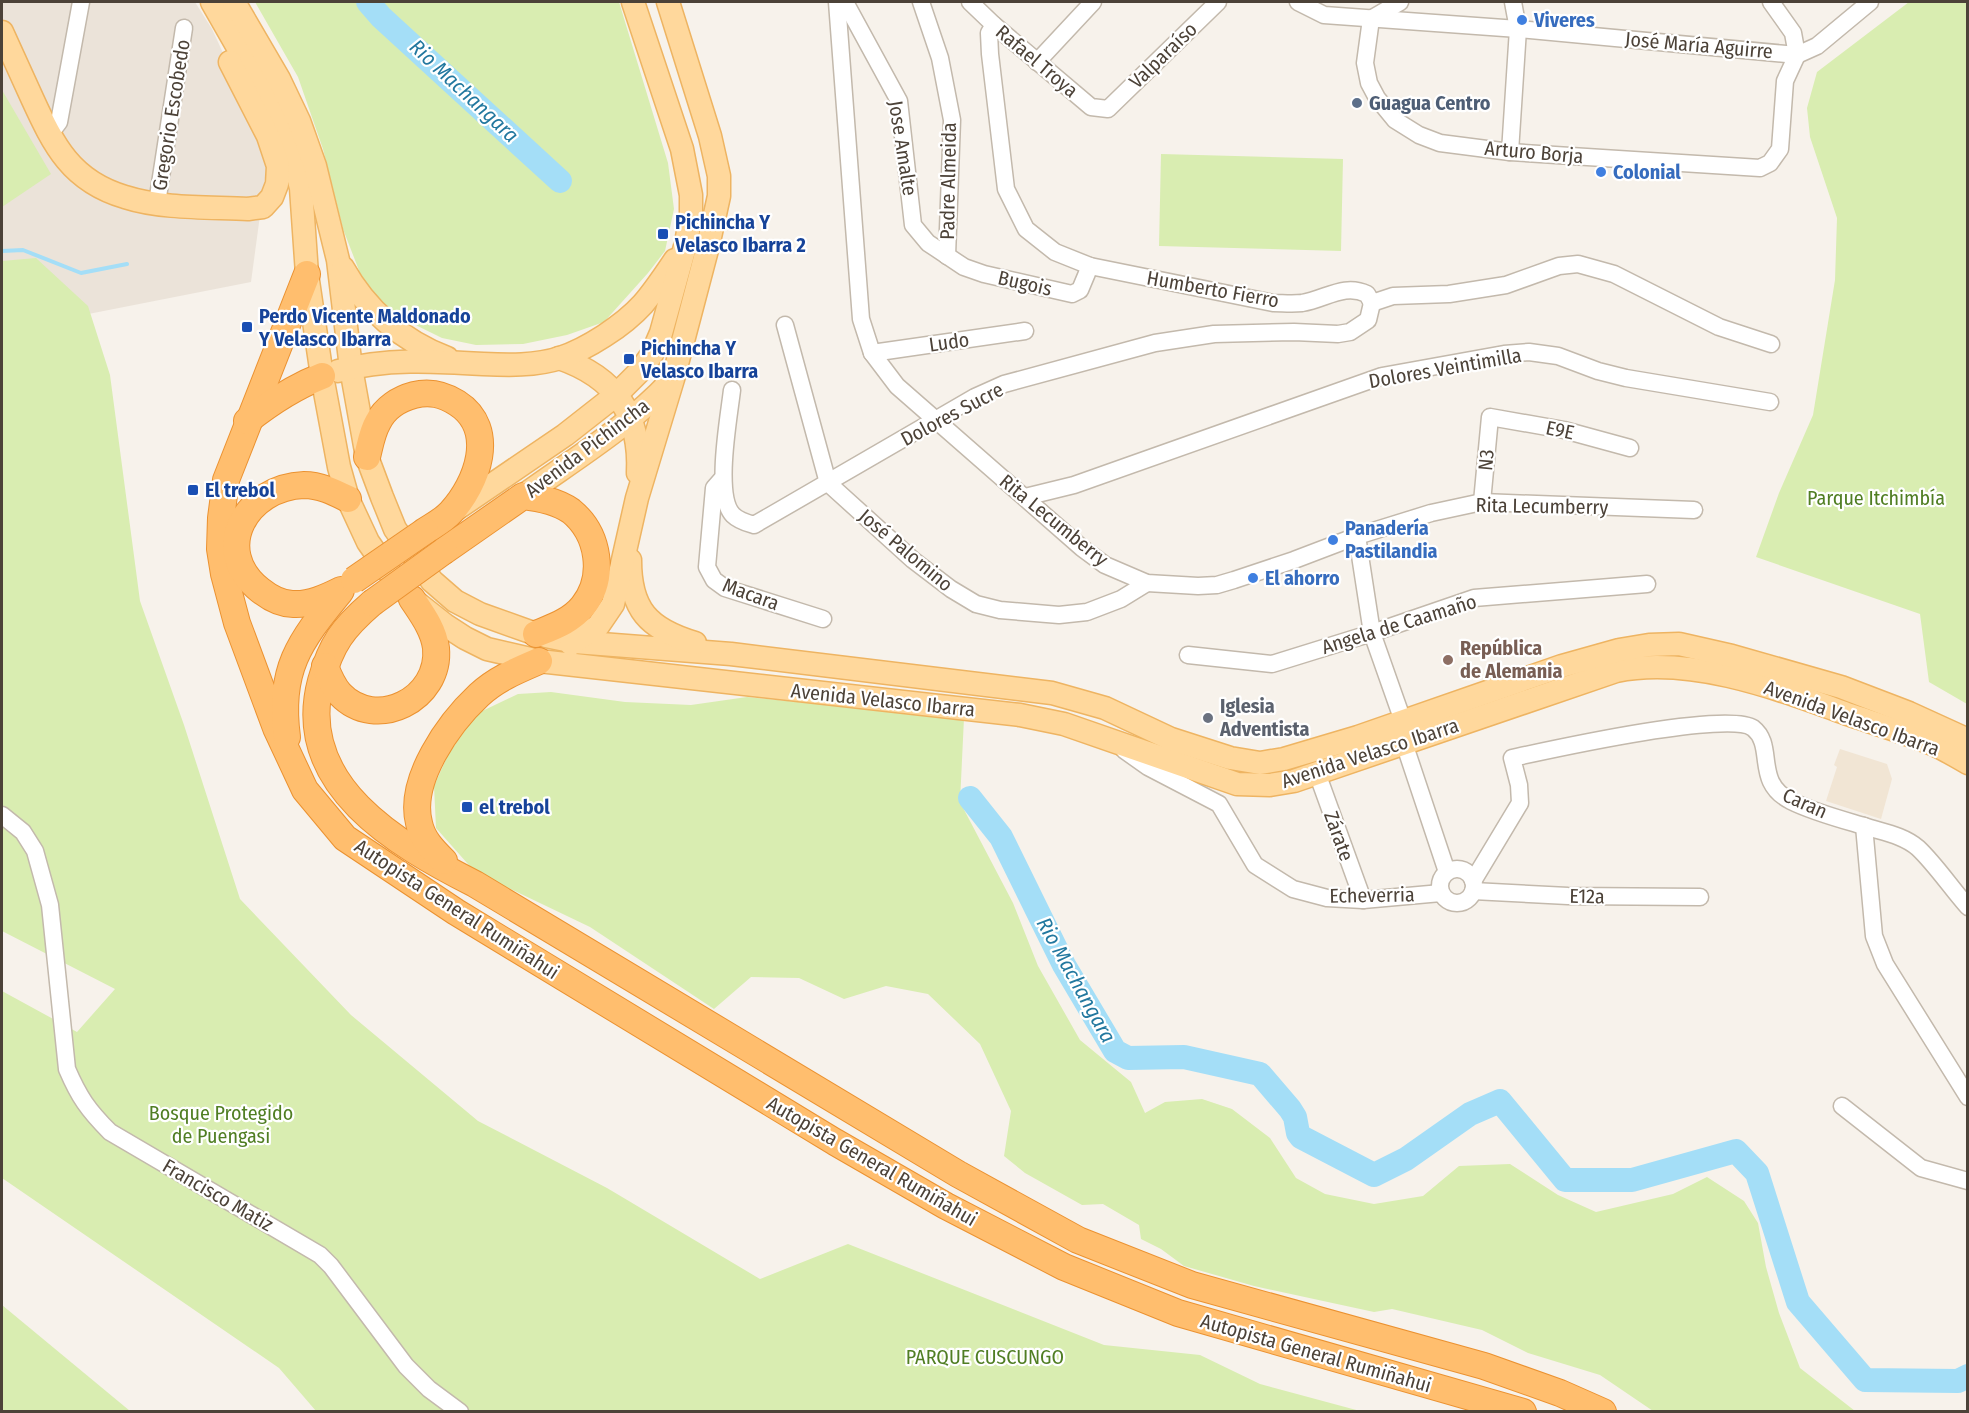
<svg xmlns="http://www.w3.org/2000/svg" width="1969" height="1413" viewBox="0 0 1969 1413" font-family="'Fira Sans Condensed',sans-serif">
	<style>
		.residential { fill: #ebe3d9 }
		.education { fill: #f1e5d4 }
		.green { fill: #d9edb1 }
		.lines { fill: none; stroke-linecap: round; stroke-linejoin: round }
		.stream { stroke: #a4def7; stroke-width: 4 }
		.river { stroke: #a4def7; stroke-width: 24 }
		.minor-casing { stroke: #c3b9ac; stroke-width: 19 }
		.major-casing { stroke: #eeb462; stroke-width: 25 }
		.highway-casing { stroke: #eb9231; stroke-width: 28 }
		.minor { stroke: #fff; stroke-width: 16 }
		.major { stroke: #ffd89c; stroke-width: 22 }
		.highway { stroke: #ffbe6e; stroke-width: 26 }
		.highway-bridge-casing { stroke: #eb9231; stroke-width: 28; stroke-linecap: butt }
		.highway-bridge { stroke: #ffbe6e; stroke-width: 26 }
		.shop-dot { fill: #3f7fe0; stroke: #fff; stroke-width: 2 }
		.service-dot { fill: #5c6f8a; stroke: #fff; stroke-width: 2 }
		.transit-dot { fill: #1a4fb4; stroke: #fff; stroke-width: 2 }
		.education-dot { fill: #8d6e63; stroke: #fff; stroke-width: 2 }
		.worship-dot { fill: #6b7280; stroke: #fff; stroke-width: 2 }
		.labels { text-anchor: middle; stroke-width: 4.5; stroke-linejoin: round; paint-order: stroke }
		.shop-label { font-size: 20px; font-weight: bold; fill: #366cbe; stroke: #fff; text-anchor: start }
		.street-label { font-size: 20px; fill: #4c4238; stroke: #fff }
		.service-label { font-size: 20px; font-weight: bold; fill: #4e5e75; stroke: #fff; text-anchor: start }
		.transit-label { font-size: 20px; font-weight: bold; fill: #164399; stroke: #fff; text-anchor: start }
		.park-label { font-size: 20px; fill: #507e23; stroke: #fff }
		.education-label { font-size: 20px; font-weight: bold; fill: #785e54; stroke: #fff; text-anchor: start }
		.worship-label { font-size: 20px; font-weight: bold; fill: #5b616d; stroke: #fff; text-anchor: start }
		.water-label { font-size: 21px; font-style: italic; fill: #22789f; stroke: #fff }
	</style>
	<rect width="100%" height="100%" fill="#f7f2eb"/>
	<polygon class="residential" points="2,2 195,2 212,29 253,118 268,156 251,282 2,331"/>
	<polygon class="education" points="1840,749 1887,764 1892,779 1881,819 1826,801 1837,767 1834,765"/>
	<g class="green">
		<polygon points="255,2 619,2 668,163 674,209 665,251 648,273 604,322 567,335 523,344 476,345 442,338 387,311 365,286 343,229 323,149 298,77"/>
		<polygon points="1909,2 1967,2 1967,704 1929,682 1920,614 1756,557 1779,493 1813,415 1835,280 1837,218 1810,137 1807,108 1817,72"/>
		<polygon points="2,90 51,174 2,207"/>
		<polygon points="1161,154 1343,159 1341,251 1159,246"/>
		<polygon points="36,258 88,306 110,375 140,601 184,725 240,899 351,1015 478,1121 607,1188 760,1279 848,1244 1104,1345 1200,1355 1260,1384 1360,1411 316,1411 279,1368 2,1178 2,991 77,1032 115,989 2,931 2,261"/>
		<polygon points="551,692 625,702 691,705 747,697 964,718 960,802 1013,903 1038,966 1080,1040 1131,1082 1145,1113 1165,1102 1202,1099 1232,1109 1270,1138 1296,1178 1325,1194 1374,1204 1423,1196 1459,1166 1510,1164 1558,1195 1596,1212 1673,1194 1707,1177 1744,1201 1758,1223 1766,1267 1779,1313 1800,1368 1855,1411 1653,1411 1600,1375 1528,1353 1482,1330 1392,1309 1374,1312 1254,1286 1184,1266 1161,1249 1141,1239 1139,1225 1103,1204 1082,1205 1025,1173 1004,1156 1011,1111 980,1044 928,994 886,986 844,999 799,978 751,977 714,1009 590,927 475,872 436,828 434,786 448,755 476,714 518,694"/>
		<polygon points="2,1305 130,1411 2,1411"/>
	</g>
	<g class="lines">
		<polyline class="stream" points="2,251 23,250 81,273 127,264"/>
		<g class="river">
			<polyline points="368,2 381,17 560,181"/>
			<polyline points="970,798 1001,837 1064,965 1115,1051 1128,1058 1184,1057 1260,1074 1290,1109 1295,1117 1298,1133 1301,1137 1374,1175 1406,1159 1470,1114 1500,1101 1565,1180 1632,1180 1736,1151 1757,1173 1798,1302 1865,1380 1958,1381 1968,1376"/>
		</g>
		<g class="minor-casing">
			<g id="minor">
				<polyline points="837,2 861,319 872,353 897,386 1082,548 1105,565 1147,583 1198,586 1217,585 1234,580 1294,560 1357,536 1431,513 1482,502 1694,510"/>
				<polyline points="845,2 899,101 913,225 928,243 964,267 984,274 1072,294 1080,290 1090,266"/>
				<polyline points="921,2 940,58 952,120 947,256"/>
				<polyline points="970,2 994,25 1091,107 1108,109 1218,2"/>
				<polyline points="1298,2 1324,15 1518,29 1797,55 1817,46 1870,2"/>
				<polyline points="1400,2 1371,19 1365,63 1369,83 1377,98 1395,120 1419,135 1440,143 1510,152 1760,168 1770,163 1780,149 1785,81 1797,55 1793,33 1771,2"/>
				<path d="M994,25L989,33L990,54L1006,189L1026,229L1055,252L1090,266L1273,303C1282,303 1292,304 1302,303C1326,299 1344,283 1367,294L1372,303"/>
				<polyline points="1037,62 1093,2"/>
				<polyline points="49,135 59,122 81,2"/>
				<polyline points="1510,152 1518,29 1513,2"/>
				<polyline points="157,203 184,28"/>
				<polyline points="1372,303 1393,296 1449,294 1506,285 1559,266 1578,264 1614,274 1719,327 1771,344"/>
				<polyline points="785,325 828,483 913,560 951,589 976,604 1000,610 1059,615 1087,612 1121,599 1147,583"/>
				<polyline points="872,353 1025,331"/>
				<path d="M732,390C729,417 714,496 733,515C739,521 747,523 754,525L975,397L1004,384L1155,343L1214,334L1294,332L1338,334L1350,332L1368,320L1372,303"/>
				<polyline points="721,480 714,488 707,567 714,580 725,588 823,619"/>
				<polyline points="1025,497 1074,485 1382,376 1504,354 1529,352 1558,356 1598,371 1626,378 1770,402"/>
				<polyline points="1482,502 1490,417 1564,430 1630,448"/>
				<polyline points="1357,536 1372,633 1403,721"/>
				<polyline points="1188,655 1272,664 1372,633 1474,598 1647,584"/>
				<polyline points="1404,743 1447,872"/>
				<polyline points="1124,750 1148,767 1219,804 1255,865 1293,889 1327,898 1363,900 1441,893"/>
				<polyline points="1317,773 1363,900"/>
				<path d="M2,815L23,832L35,851L50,905L67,1069C79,1097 88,1110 110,1132L320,1255L331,1266L406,1366L429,1389L460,1412"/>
				<polyline points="1864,826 1874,936 1885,964 1968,1097"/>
				<circle cx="1457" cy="886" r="17"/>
				<path d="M1473,881L1520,803L1519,785L1512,758C1549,750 1728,710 1753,728C1776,746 1753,782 1791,801C1813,812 1840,819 1864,826C1882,832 1903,835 1918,848C1936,865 1951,888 1968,907"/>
				<polyline points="1473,891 1568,896 1700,897"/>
				<polyline points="1842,1106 1921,1168 1968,1181"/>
			</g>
		</g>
		<g class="major-casing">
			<g id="major">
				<path d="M212,2L272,107L296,169L301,188L307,274L322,376L339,467L348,499L368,542L389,572L412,599L445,625L465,638L487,649L539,661L1020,715L1064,724L1237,784L1270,785L1294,781L1616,671C1693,655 1781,690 1853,716C1880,725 1909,734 1935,745C1946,750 1957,757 1968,763"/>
				<polyline points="234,2 279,79 299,121 315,166 338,260 351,368 367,457 382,497 395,529 432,581 455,601 480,614 536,634 575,642 731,654 1052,693 1105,708 1171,739 1230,758 1260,763 1284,759 1358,737 1562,666 1619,650 1649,645 1679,644 1732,656 1841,687 1909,713 1968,740"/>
				<path d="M2,32C12,54 22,76 32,98C54,146 71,181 125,197C162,209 209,207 248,209L263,207L272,197L277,184L278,166L268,136L230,62"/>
				<path d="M343,268C367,311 401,340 447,358"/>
				<path d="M559,358C615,377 641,415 638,473"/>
				<path d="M338,371C385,358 435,361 483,364C507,365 536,366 560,358C587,349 623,326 643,304C655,290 665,275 675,260"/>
				<path d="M523,496C573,460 628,427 670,382"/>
				<polyline points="455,510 565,435 616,395 640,371 652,354 661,333 686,243 691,214 691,195 682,149 633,2"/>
				<path d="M630,560C630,609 648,629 695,643"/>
				<polyline points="571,644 598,626 613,604 637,498 673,379 708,246 719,196 719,176 710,136 668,2"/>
			</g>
		</g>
		<g class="highway-casing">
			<g id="highway">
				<polyline points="307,274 226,480 221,518 220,549 224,574 237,623 276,728 305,790 345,838 456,912 835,1142 946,1206 1064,1267 1178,1313 1523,1412"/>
				<path d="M247,421C271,402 294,387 322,376"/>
				<path d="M367,457C370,445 372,432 378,422C385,408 399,399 414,395C430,391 443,394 457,403C498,429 477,484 451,512C444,520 434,525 425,531"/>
				<path d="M444,551L523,496C540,498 557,501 571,511C599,534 606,577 583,606C571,621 553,627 536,634"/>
				<path d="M341,590C327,597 310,605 293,604C280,604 270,598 260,590C210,550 246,487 304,485C320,485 334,492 348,499"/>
				<path d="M372,603C343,628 331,644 321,681C293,785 398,845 475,884L958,1174L1078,1240L1192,1285L1484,1366L1560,1393L1603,1412"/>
				<path d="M325,666C329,677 333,686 340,694C376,732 441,699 436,648C434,630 422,614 412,599"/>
				<path d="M287,737C278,670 299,642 340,592"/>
				<path d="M444,861C433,850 422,839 419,823C408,780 449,723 479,695C496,679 518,670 539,661"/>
			</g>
		</g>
		<use href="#minor" class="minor"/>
		<use href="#major" class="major"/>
		<use href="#highway" class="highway"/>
		<g class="highway-bridge-casing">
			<g id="highway-bridge">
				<polyline points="354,580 425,531"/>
				<polyline points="372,603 444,551"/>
			</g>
		</g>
		<use href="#highway-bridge" class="highway-bridge"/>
	</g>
	<g class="shop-dot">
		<circle cx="1522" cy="20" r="6"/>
		<circle cx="1601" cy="172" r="6"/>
		<circle cx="1333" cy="540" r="6"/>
		<circle cx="1253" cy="578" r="6"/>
	</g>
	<circle class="service-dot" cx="1357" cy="103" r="6"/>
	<g class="transit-dot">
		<rect x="657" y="228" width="12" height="12" rx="3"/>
		<rect x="241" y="321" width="12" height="12" rx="3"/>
		<rect x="623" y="353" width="12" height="12" rx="3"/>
		<rect x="187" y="484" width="12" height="12" rx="3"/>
		<rect x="461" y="801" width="12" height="12" rx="3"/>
	</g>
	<circle class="education-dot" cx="1448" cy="660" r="6"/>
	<circle class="worship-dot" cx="1208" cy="718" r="6"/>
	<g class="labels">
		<g class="shop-label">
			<text x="1534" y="27">Viveres</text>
			<text x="1613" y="179">Colonial</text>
			<text x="1345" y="535">Panadería<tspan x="1345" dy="23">Pastilandia</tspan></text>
			<text x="1265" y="585">El ahorro</text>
		</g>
		<g class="street-label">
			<text transform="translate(1699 45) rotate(5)" y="7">José María Aguirre</text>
			<text transform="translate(1163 55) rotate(-44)" y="7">Valparaíso</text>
			<text transform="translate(1037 61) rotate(40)" y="7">Rafael Troya</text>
			<text transform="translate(171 115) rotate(-81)" y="7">Gregorio Escobedo</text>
			<text transform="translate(903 148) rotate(81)" y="7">Jose Amalte</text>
			<text transform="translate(1534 152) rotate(5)" y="7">Arturo Borja</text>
			<text transform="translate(948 181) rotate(-89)" y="7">Padre Almeida</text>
			<text transform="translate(1025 283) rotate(13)" y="7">Bugois</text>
			<text transform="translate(1213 289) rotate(10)" y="7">Humberto Fierro</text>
			<text transform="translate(949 342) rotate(-8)" y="7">Ludo</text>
			<text transform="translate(1445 368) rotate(-10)" y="7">Dolores Veintimilla</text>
			<text transform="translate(952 414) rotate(-28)" y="7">Dolores Sucre</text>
			<text transform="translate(1560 430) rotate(12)" y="7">E9E</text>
			<text transform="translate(587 448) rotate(-37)" y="7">Avenida Pichincha</text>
			<text transform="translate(1486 460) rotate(-85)" y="7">N3</text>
			<text transform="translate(1542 506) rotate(1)" y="7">Rita Lecumberry</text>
			<text transform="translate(1054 520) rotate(39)" y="7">Rita Lecumberry</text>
			<text transform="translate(906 550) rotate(40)" y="7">José Palomino</text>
			<text transform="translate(751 594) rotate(20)" y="7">Macara</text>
			<text transform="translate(1399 624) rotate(-17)" y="7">Angela de Caamaño</text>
			<text transform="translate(883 700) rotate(6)" y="7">Avenida Velasco Ibarra</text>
			<text transform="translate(1852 718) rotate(20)" y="7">Avenida Velasco Ibarra</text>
			<text transform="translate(1370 753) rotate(-18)" y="7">Avenida Velasco Ibarra</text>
			<text transform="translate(1805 803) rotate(24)" y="7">Caran</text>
			<text transform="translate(1339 836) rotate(70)" y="7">Zárate</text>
			<text transform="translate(1372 895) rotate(-1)" y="7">Echeverria</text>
			<text transform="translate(1587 896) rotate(1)" y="7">E12a</text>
			<text transform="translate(457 909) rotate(33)" y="7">Autopista General Rumiñahui</text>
			<text transform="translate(872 1161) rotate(30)" y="7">Autopista General Rumiñahui</text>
			<text transform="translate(218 1195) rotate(30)" y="7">Francisco Matiz</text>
			<text transform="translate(1316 1353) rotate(16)" y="7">Autopista General Rumiñahui</text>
		</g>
		<g class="service-label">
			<text x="1369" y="110">Guagua Centro</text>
		</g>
		<g class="transit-label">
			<text x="675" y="229">Pichincha Y<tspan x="675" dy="23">Velasco Ibarra 2</tspan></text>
			<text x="259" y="323">Perdo Vicente Maldonado<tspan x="259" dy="23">Y Velasco Ibarra</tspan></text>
			<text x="641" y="355">Pichincha Y<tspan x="641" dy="23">Velasco Ibarra</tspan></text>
			<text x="205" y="497">El trebol</text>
			<text x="479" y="814">el trebol</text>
		</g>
		<g class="park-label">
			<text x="1876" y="505">Parque Itchimbía</text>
			<text x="221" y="1120">Bosque Protegido<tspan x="221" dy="23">de Puengasi</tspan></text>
			<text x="985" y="1364">PARQUE CUSCUNGO</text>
		</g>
		<g class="education-label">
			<text x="1460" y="655">República<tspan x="1460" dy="23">de Alemania</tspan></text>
		</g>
		<g class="worship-label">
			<text x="1220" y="713">Iglesia<tspan x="1220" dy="23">Adventista</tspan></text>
		</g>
		<g class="water-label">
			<text transform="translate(464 91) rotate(43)" y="7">Rio Machangara</text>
			<text transform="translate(1076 980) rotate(61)" y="7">Rio Machangara</text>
		</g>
	</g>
	<rect width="1969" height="1413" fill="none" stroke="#4c4238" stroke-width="6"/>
</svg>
